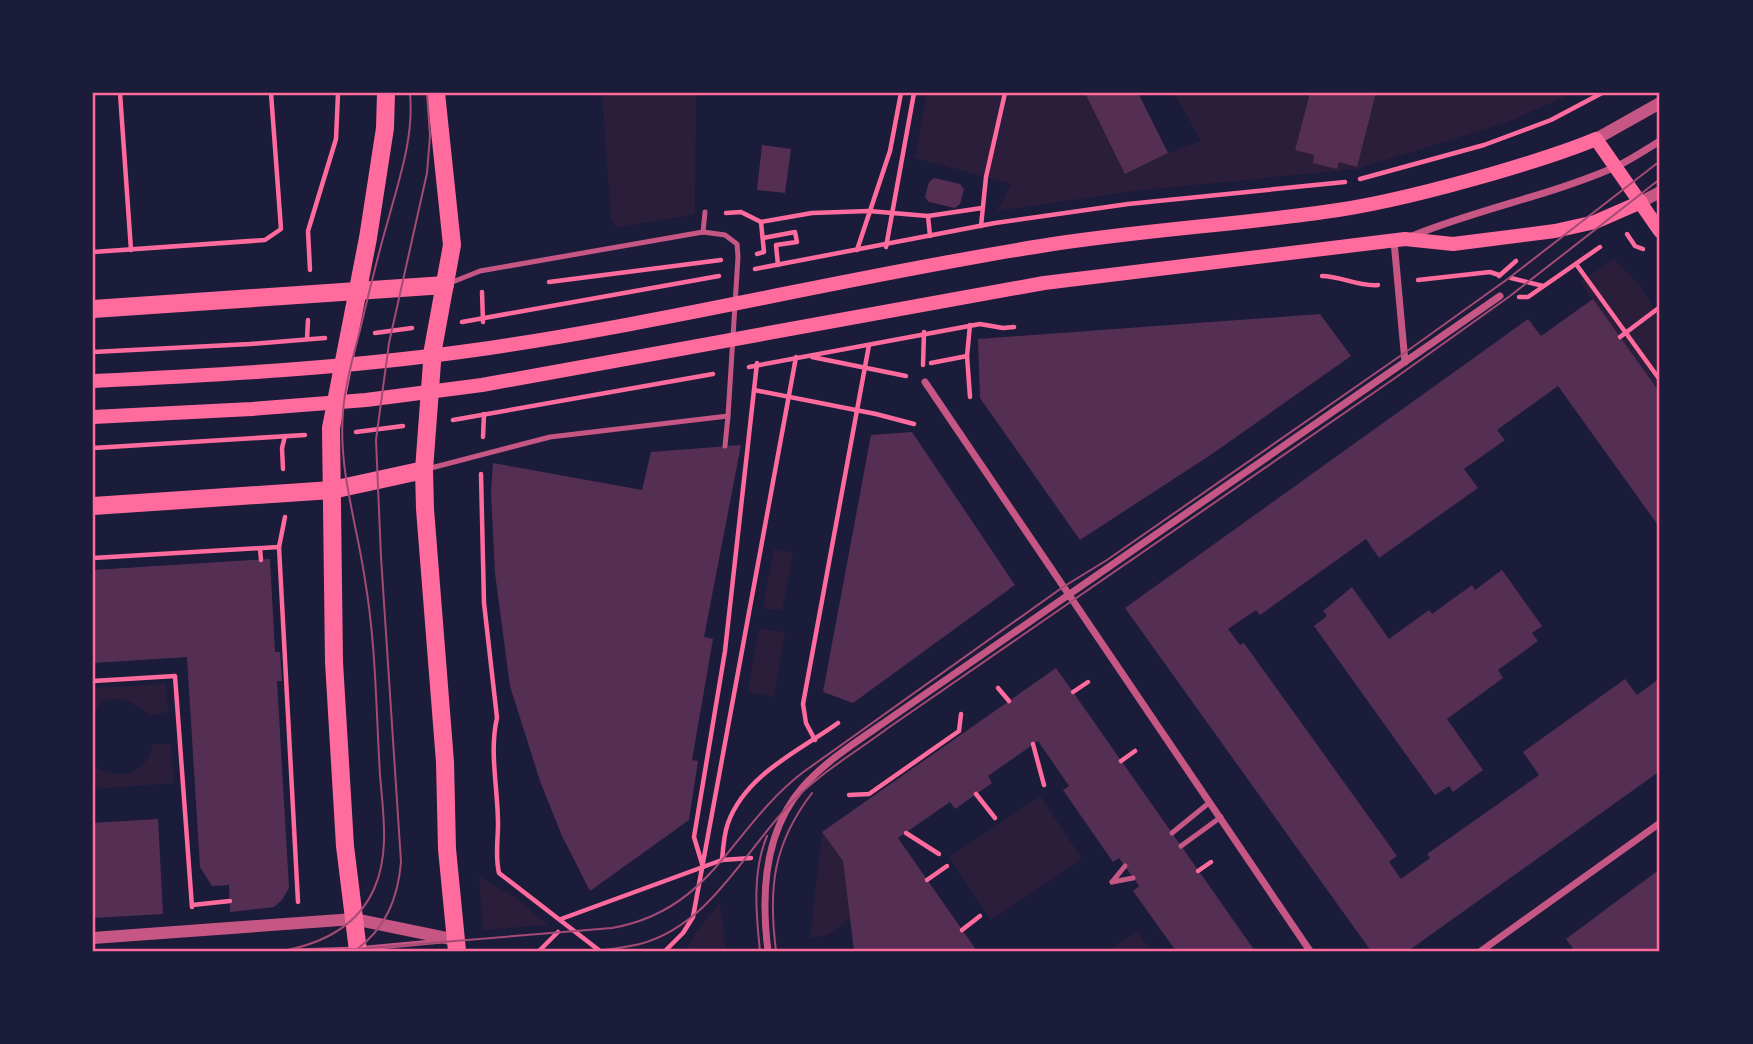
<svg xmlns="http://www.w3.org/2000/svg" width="1753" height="1044" viewBox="0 0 1753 1044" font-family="'Varela Round',sans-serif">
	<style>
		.green { fill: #2a1e3b }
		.building { fill: #542f53 }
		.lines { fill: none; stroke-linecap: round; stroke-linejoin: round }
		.path { stroke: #ff6b9d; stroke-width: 4.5 }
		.service { stroke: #c65784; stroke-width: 5 }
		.minor { stroke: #c65784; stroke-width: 7 }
		.tertiary { stroke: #c65784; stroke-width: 12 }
		.secondary { stroke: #ff6b9d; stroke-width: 14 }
		.primary { stroke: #ff6b9d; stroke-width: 18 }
		.tram { stroke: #a44b75; stroke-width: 2 }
		.neatline { fill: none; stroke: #ff6b9d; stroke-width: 2.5 }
	</style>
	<rect width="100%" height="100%" fill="#1b1b3a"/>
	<g class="green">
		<polygon points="602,93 696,93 695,214 617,228 611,218"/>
		<polygon points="927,93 1085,93 1126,174 1168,153 1201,141 1174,93 1310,93 1295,150 1314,155 1313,163 1339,162 1357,166 1376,93 1491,93 1501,95 1501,93 1573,93 1505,123 1357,169 1134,191 997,211 1011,184 915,158"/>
		<polygon points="1614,259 1639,285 1660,317 1660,393 1580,282"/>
		<polygon points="774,549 793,552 782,611 763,608"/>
		<polygon points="759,628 785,633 774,697 748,692"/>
		<path d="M166,684L168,712L149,716C139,703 111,690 98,706C96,709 95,713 93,716V688Z"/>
		<path d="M153,744H171L174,783L93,789V765C117,782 147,775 153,744Z"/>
		<polygon points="1040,796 1082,859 991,920 949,857"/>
		<path d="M822,832L843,861L850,918C837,929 828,938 810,938Z"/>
		<polygon points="479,876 516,898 548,925 483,930"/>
		<polygon points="720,903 726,951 685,951 695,933"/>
		<polygon points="1137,931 1151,951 1108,951"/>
	</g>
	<g class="building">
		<polygon points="1085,93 1138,93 1168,153 1125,174"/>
		<polygon points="1310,93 1376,93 1357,167 1339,162 1337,169 1313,163 1314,155 1295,150"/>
		<polygon points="762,145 791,149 785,193 757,190"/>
		<polygon points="934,178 960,184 964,189 960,204 955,208 929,202 925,197 929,182"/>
		<polygon points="1593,299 1660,393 1660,528 1558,386 1497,430 1505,440 1464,469 1478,488 1379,558 1366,539 1260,615 1256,610 1228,629 1240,645 1244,643 1397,856 1389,862 1401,879 1430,858 1427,854 1539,775 1523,752 1625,679 1637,695 1660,678 1660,771 1408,951 1371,951 1125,608 1528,319 1541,336"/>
		<polygon points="1320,314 1351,356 1212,454 1080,540 980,398 978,339"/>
		<polygon points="912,432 1015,585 853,703 823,692 871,435"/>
		<polygon points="741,445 704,637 713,639 692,760 698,761 689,820 590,891 562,836 540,781 510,686 495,573 491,493 493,463 642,490 651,452"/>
		<polygon points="270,559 275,652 280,652 282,681 277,681 289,888 282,900 274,907 230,912 229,885 212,886 200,867 187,657 93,663 93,570"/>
		<polygon points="1502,570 1542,626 1532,633 1538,641 1498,670 1503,678 1447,719 1483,770 1453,792 1449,786 1435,795 1314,626 1327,616 1323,611 1352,587 1389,639 1429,610 1432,614 1472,585 1475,590"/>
		<polygon points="1056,668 1255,951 1176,951 1133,891 1139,886 1119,858 1113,862 1063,790 1069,786 1038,741 988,776 992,783 955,809 950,802 898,838 977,951 854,951 843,861 822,832"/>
		<polygon points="158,819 163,914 93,918 93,823"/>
		<polygon points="1660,869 1660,951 1575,951 1566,939"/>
	</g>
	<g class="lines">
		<g class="path">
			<polyline points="120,93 131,250"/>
			<polyline points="1360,179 1484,145 1551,120 1602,93"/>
			<polyline points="726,213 741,212 761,222"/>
			<polyline points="928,216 982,208"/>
			<polyline points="981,226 986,177 1005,93"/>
			<polyline points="1627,234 1635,246 1643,249"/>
			<polyline points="763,238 795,232 797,242 776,245 778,265"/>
			<polyline points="886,247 914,93"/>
			<polyline points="857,250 890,151 901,93"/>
			<polyline points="93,252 265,240 281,229 271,93"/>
			<polyline points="757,254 764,252 761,222 812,213 869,211 928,216 930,236"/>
			<polyline points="1576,264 1660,380"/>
			<polyline points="755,269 995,223 1128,204 1345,182"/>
			<polyline points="310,270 308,231 336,139 338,93"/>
			<path d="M1322,276C1341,276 1359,287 1378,285"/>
			<polyline points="1499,276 1516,261"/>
			<polyline points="1511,278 1543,286"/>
			<polyline points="1418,280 1490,272 1499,275"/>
			<polyline points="549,282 721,260"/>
			<polyline points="482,292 483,322"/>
			<polyline points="1519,297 1528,297 1600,247"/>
			<polyline points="462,322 719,276"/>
			<polyline points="970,325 967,356 970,397"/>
			<polyline points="375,333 412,328"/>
			<polyline points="1620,337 1660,307"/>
			<polyline points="307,339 308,320"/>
			<polyline points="93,352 250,344 325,338"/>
			<polyline points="812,357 906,376"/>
			<polyline points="931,363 967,356"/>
			<polyline points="923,365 924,332"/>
			<polyline points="749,367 980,324 1003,328 1014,327"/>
			<polyline points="754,390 876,414 914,424"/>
			<polyline points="453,420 713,374"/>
			<polyline points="356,432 403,426"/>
			<polyline points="483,437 484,414"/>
			<polyline points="93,448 305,435"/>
			<polyline points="283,469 282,448 285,436"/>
			<path d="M481,474L484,603L497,718C489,752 498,788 498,824C498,841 495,856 499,873L600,951"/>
			<polyline points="285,517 279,547 298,902"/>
			<polyline points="260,548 261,560"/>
			<polyline points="93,558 279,547"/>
			<polyline points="93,681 175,676 192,907"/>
			<polyline points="998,688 1009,701"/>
			<polyline points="1073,692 1088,682"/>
			<polyline points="815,740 806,723 803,704 869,345"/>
			<polyline points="1033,744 1044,785"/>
			<polyline points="1121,761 1135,751"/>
			<polyline points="976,794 995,818"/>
			<polyline points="849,795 869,794 959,731 961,714"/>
			<polyline points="906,833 939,854"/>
			<path d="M722,860C723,848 724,834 728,823C746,774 799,751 838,723"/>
			<polyline points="703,867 694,837 725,651 757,363"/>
			<polyline points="1198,871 1211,862"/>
			<polyline points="927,880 947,866"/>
			<polyline points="192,905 230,901"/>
			<polyline points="561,919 722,860 751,858"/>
			<polyline points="962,930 980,916"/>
			<polyline points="539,951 558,932"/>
			<polyline points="665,951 683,933 693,917 796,357"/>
		</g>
		<g class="service">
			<polyline points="703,232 705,212"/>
			<polyline points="725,446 728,416"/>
			<polyline points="427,469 550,437 728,416 738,257 737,244 725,235 703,232 480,271 450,283"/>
			<polyline points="1172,833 1210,802"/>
			<polyline points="1181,846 1221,817"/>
			<polyline points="1112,882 1133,878"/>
			<polyline points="1112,882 1125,866"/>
			<polyline points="294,951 357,949 442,941"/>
		</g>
		<g class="minor">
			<path d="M1412,236C1478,209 1548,196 1613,168C1629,161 1645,150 1660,141"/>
			<polyline points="1394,241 1405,362"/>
			<polyline points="925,382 1310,951"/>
			<path d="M768,951C761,896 764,832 802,788C827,759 864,737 895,715L1500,296"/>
			<polyline points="1481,951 1660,823"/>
		</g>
		<g class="tertiary">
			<polyline points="1596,139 1660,103"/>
			<polyline points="1641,202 1660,192"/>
			<polyline points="93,938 354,919 456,940"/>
		</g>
		<g class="secondary">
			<path d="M93,381C220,375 348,368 475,350C665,323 851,276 1041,246C1139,230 1239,225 1338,210C1391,202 1443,188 1495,173C1529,163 1563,153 1596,139L1660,231"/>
			<polyline points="93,417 252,409 366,400 482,385 1044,283 1405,239 1453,244 1555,231 1595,222 1641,202"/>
		</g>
		<g class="primary">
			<polyline points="436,93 452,245 433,349 424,470 425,509 445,762 447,849 457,951"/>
			<polyline points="93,309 445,285"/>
			<polyline points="93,506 332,490 424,470"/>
			<polyline points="358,951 345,846 334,662 331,428 368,238 385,128 386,93"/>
		</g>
		<g class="tram">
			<path d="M356,950C386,928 398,898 401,862L381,557L376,440L389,343L427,173L430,136L427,93"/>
			<path d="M282,951C321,944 357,927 374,889C390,854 383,812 380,775C376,710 376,644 365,580C357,524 338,469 343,412C345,385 353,357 360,330C369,292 378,254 389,217C400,176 414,136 410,93"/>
			<path d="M294,951L357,949L612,928C713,910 730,829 802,773L1063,587L1107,560L1403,354L1509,278L1660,161"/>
			<path d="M587,951C605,950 623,948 640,944C710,925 744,852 790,804C818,774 856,752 888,728L1395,378L1510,296L1660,179"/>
			<path d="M760,951C756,914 752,871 767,836"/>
			<path d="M776,951C768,888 773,844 812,793"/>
		</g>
	</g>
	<rect width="1753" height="1044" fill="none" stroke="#1b1b3a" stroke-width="189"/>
	<rect x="94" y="94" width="1564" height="856" class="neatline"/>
</svg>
